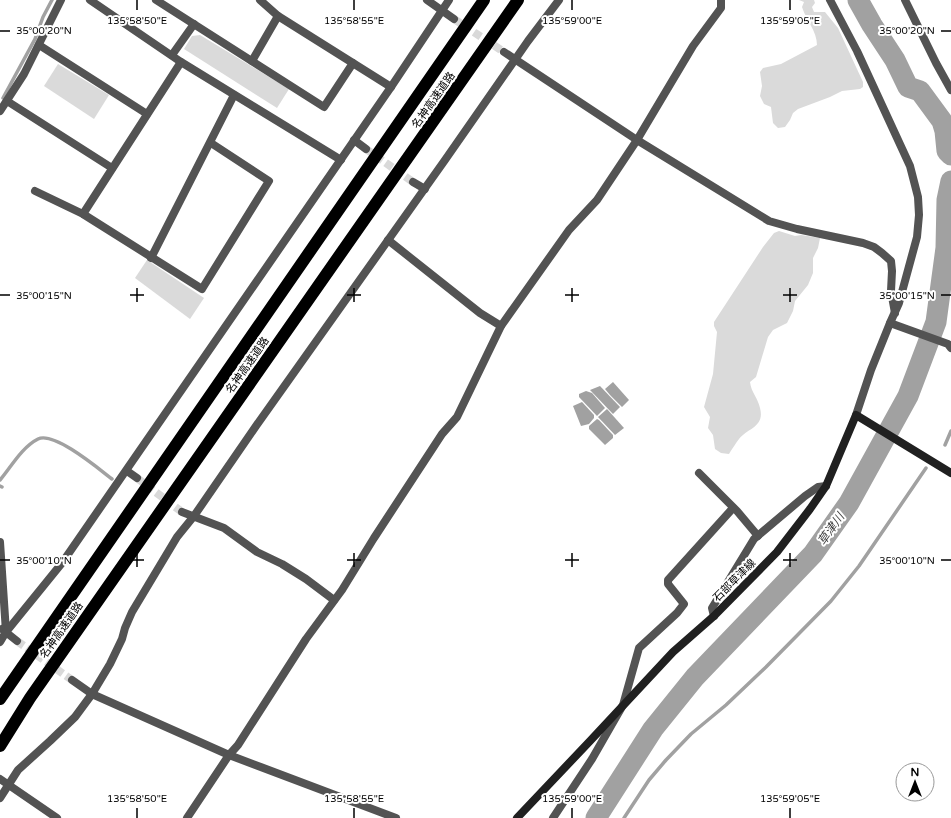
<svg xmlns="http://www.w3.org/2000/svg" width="951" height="818" viewBox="0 0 951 818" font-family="'Varela Round','Noto Sans JP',sans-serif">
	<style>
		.green { fill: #dadada }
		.water { fill: #a1a1a1 }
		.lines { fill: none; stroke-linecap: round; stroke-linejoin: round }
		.stream { stroke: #a1a1a1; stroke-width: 3.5 }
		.river { stroke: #a1a1a1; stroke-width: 21 }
		.minor-tunnel { stroke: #d9d9d9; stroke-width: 8; stroke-dasharray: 8 4; stroke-linecap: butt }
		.minor { stroke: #535353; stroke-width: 8 }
		.tertiary { stroke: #535353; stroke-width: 8 }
		.secondary { stroke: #202020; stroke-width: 8 }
		.motorway { stroke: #000; stroke-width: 12 }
		.ticks { fill: none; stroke: #000; stroke-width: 1.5 }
		.labels { text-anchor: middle; stroke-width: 4; stroke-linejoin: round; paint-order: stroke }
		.street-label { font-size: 11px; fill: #000; stroke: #fff }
		.water-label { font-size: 12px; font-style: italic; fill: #424242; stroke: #fff }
		.ticks-label { font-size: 10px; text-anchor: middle; fill: #000; stroke: #fff; stroke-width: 4; stroke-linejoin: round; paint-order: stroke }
	</style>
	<rect width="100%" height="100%" fill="#fff"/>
	<g class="green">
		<path d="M799,0H814L815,3L812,7L814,12H825L838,28L863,82V87L860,89L842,91L830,97L798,109L793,113L790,120L785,127L778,128L773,123L771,107L764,104L760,96L762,86L760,72L763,68L781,64L817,45C817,31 806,20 802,7L804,2Z"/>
		<polygon points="200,35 289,89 277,108 184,49 192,36"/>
		<polygon points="58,64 109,95 94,119 44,86"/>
		<path d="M779,231L795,236L801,235L820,238L818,248L813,258V273L808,285L795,301L793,311L787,323L773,330L768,337L756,377L750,382C751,392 758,398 760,408C765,427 748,428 739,439C736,443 732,449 729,454L721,453L715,449L713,435L708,428L710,417L704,407L713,374L717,332L714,326V322L763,247L774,233Z"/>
		<polygon points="147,260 204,298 190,319 135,278"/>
	</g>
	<g class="water">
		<polygon points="613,382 629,400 622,407 610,395 617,389 610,395 605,389"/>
		<polygon points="600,386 620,407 613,414 590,390"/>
		<polygon points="586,391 592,393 605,408 597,416 579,397 579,394"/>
		<polygon points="582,402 594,415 594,418 589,424 581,426 573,406"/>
		<polygon points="607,409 624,428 615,435 598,417"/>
		<polygon points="597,419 599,420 613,435 613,438 605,445 589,429 589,426"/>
	</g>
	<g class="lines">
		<g class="stream">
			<polyline points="3,98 35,39 43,17 52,0"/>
			<polyline points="945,445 951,431"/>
			<path d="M0,480C11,467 22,447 38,439C54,431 99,469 112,479"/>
			<polyline points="0,486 2,487"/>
			<polyline points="624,818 649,780 666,760 691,734 726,705 766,667 831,601 859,566 926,468"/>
		</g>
		<g class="river">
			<polyline points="858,0 872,25 895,60 908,87 920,91 942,121 945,131 947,151 951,155"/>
			<polyline points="596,818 653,729 695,677 813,554 849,503 908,396 936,322 946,248 947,200 951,181"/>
		</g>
		<g class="minor-tunnel">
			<polyline points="454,19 504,52"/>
			<polyline points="366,149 413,182"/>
			<polyline points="137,478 182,512"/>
			<polyline points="17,641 72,680"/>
		</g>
		<g class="minor">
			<polyline points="90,0 181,62 341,160"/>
			<polyline points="156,0 324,107 353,63"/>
			<polyline points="260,0 278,16 391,87"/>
			<polyline points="427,0 454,19"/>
			<polyline points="39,45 147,114"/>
			<polyline points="504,52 637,140 769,221 797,229 863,243 874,247 882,253 891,261 892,271 891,291 895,313"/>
			<polyline points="172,55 194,24"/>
			<polyline points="252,61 278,16"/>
			<polyline points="7,101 112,168"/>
			<polyline points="0,111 24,74 61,0"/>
			<polyline points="354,140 366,149"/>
			<polyline points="413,182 425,189"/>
			<polyline points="35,191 83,214 202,289 269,181 211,143"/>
			<polyline points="83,214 181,62"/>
			<polyline points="388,240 480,313 501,326"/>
			<polyline points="151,258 234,95"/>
			<polyline points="890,323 948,344 951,348"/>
			<polyline points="127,471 137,478"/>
			<polyline points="699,473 737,511 758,536"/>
			<polyline points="182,512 224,528 257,552 282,564 306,579 334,600"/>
			<polyline points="0,542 6,632"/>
			<polyline points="714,616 712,608 754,539 805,496 818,487 826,486"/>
			<polyline points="2,629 17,641"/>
			<polyline points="0,642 6,632 62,563 391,87 449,0"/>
			<polyline points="72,680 92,694 229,755 396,818"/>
			<polyline points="0,798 18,770 50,741 75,717 92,694 110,664 122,639 125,628 132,612 177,537 194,516 256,426 445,160 528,41 559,0"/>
			<polyline points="187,818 229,755 238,745 306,639 342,590 374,538 442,434 457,417 501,326 569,230 597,200 637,140 693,46 721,8 721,0"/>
			<polyline points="553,818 592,759 623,705 639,648 677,613 684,604 668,584 668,580 733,508"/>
		</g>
		<g class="tertiary">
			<polyline points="830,0 857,51 910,166 918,197 919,215 917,237 899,303 890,323 871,370 856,415"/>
			<polyline points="905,0 936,63 951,90"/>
			<polyline points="0,779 57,818"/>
		</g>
		<polyline class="secondary" points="517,818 590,741 673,652 714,616 777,552 810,509 826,486 856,415 951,473"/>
		<g class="motorway">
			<polyline points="0,699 484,0"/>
			<polyline points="0,746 30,698 518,0"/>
		</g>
	</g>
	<path class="ticks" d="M137,0V10M354,0V10M572,0V10M790,0V10M0,31H10M941,31H951M137,288V302M354,288V302M572,288V302M790,288V302M0,295H10M130,295H144M347,295H361M565,295H579M783,295H797M941,295H951M137,553V567M354,553V567M572,553V567M790,553V567M0,560H10M130,560H144M347,560H361M565,560H579M783,560H797M941,560H951M137,808V818M354,808V818M572,808V818M790,808V818"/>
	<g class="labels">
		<g class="street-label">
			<text transform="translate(433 100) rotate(-55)" y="4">名神高速道路</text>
			<text transform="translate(247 365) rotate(-55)" y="4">名神高速道路</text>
			<text transform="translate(734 580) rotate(-45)" y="4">石部草津線</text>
			<text transform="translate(61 630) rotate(-55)" y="4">名神高速道路</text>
		</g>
		<g class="water-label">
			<text transform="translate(831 529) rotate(-55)" y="4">草津川</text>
		</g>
	</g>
	<g class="ticks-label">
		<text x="137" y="24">135°58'50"E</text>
		<text x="354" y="24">135°58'55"E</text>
		<text x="572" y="24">135°59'00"E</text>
		<text x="790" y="24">135°59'05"E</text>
		<text x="44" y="34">35°00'20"N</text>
		<text x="907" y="34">35°00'20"N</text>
		<text x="44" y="299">35°00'15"N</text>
		<text x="907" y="299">35°00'15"N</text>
		<text x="44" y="564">35°00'10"N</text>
		<text x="907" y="564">35°00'10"N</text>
		<text x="137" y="802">135°58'50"E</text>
		<text x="354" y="802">135°58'55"E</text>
		<text x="572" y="802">135°59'00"E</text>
		<text x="790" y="802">135°59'05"E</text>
	</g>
	<g transform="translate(915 782)"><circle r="19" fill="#ffffff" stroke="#999999"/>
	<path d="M0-3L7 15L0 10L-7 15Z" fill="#000000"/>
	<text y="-6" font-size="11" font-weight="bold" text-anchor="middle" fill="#000000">N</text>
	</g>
</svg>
